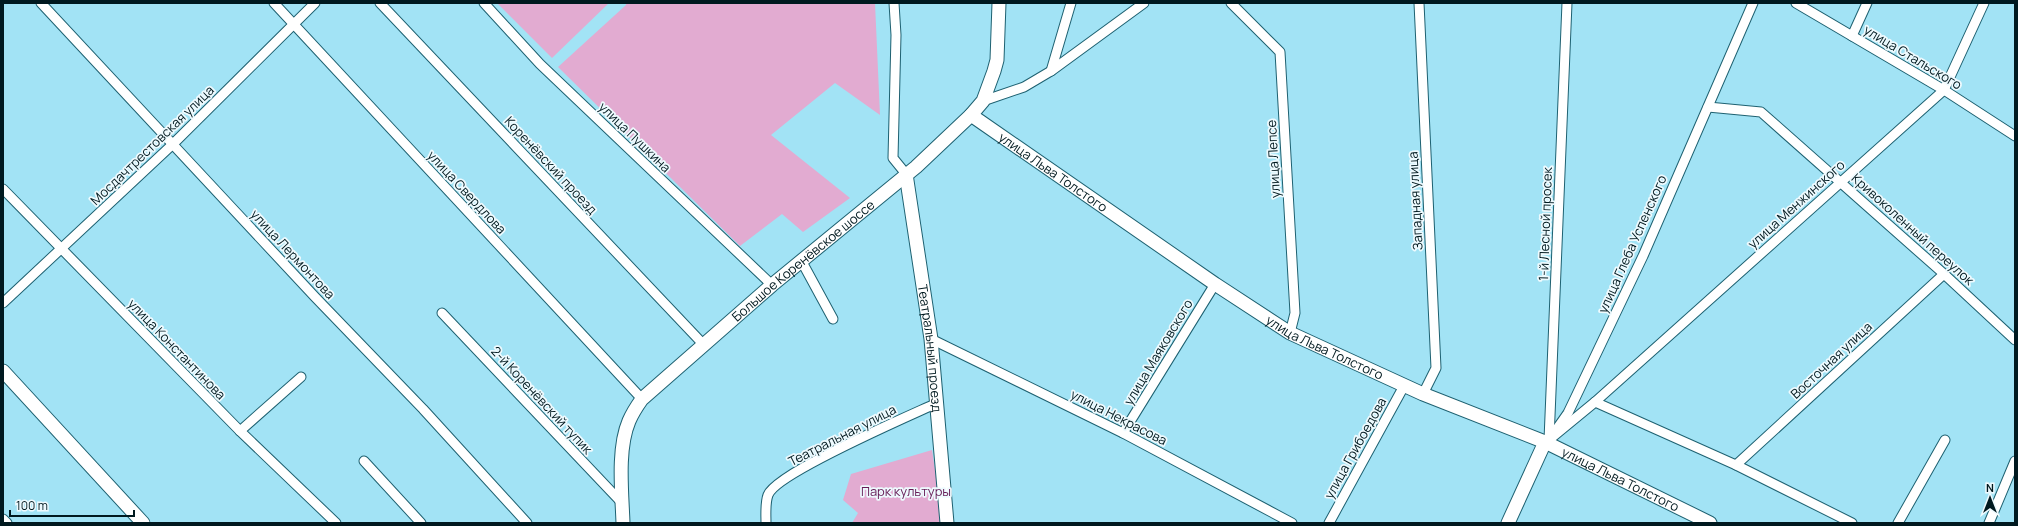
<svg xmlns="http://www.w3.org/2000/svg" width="2018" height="526" viewBox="0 0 2018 526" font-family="Manrope,sans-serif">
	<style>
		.green { fill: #e2abd1 }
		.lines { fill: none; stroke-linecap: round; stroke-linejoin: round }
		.street-casing { stroke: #1e6171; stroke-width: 11 }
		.secondary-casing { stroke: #1e6171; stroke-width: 15 }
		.street { stroke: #fff; stroke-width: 9 }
		.secondary { stroke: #fff; stroke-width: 13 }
		.labels { text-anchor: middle; stroke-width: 3.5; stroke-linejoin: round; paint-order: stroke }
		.street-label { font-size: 13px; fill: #00191f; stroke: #eefafe }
		.park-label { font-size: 13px; fill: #661c56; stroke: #eefafe }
	</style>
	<rect width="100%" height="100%" fill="#a2e3f5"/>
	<g class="green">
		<polygon points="497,3 609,3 552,58"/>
		<polygon points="626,3 875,3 880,115 835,83 771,135 850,198 803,232 782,214 740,246 558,67 626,5"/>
		<polygon points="932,450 943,523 852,523 858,513 843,500 851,474"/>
	</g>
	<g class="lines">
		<g class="street-casing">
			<g id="street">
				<polyline points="41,3 315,297 423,409 527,523"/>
				<polyline points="274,3 642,399"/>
				<polyline points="380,3 703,344"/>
				<polyline points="484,3 540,64 772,285"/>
				<polyline points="894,3 896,35 893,158 906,174"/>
				<polyline points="1231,3 1280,52 1295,313 1290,333"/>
				<polyline points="1419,3 1436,368 1423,394"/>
				<polyline points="1796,3 1944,90 2015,136"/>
				<polyline points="1852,36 1867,3"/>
				<polyline points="1051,71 1071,3"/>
				<polyline points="983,101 1024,87 1051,71 1144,3"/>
				<polyline points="1708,107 1761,112 1944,274 2015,340"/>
				<polyline points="3,189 240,431 336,523"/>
				<polyline points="802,262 833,319"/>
				<polyline points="3,303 173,144 315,3"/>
				<polyline points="442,313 623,504"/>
				<polyline points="931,339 1123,433 1292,523"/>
				<polyline points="1595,402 1736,465 1852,523"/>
				<polyline points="1556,430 1568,413 1643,256 1753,3"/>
				<polyline points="240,431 301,377"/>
				<polyline points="1123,433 1215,284"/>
				<polyline points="1550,439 1595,402 1944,90 1984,3"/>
				<polyline points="1549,440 1567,3"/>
				<polyline points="364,461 421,523"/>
				<polyline points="1736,465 1944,274"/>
				<polyline points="3,519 7,523"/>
				<path d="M766,523C766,515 765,503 768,495C776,473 909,416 937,403"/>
				<polyline points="1329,523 1404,386"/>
				<polyline points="1898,523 1945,440"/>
				<polyline points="1989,523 2015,461"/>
			</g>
		</g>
		<g class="secondary-casing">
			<g id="secondary">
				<path id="s1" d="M971,115L1215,284L1290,333L1423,394L1545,442L1710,523"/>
				<path id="s2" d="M906,174L931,339L947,523"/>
				<polyline points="3,371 143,523"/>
				<path id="s3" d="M623,523C622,493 617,449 629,421C632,414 637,406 642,399L772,285L916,167L971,115L983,101L994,71L997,60L999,3"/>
				<polyline points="1508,523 1545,442"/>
			</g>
		</g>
		<use href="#street" class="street"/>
		<use href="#secondary" class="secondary"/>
	</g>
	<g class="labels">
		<g class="street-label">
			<text transform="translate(1913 57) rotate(31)" y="5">улица Стальского</text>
			<text transform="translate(635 137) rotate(44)" y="5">улица Пушкина</text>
			<text transform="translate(152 145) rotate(-44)" y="5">Мосдачтрестовская улица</text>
			<text transform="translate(1273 159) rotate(-93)" y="5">улица Лепсе</text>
			<text transform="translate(551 165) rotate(47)" y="5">Коренёвский проезд</text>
			<text dy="5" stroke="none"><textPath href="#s1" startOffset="100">улица Льва Толстого</textPath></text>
			<text transform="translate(467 192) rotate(47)" y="5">улица Свердлова</text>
			<text transform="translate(1415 201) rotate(-93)" y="5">Западная улица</text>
			<text transform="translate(1796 204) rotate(-42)" y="5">улица Менжинского</text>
			<text transform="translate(1545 224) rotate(-88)" y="5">1-й Лесной просек</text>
			<text transform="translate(1913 229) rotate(42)" y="5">Кривоколенный переулок</text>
			<text transform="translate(1632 244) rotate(-66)" y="5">улица Глеба Успенского</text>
			<text transform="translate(293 254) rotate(47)" y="5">улица Лермонтова</text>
			<text dy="5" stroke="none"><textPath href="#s3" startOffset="341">Большое Коренёвское шоссе</textPath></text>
			<text dy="5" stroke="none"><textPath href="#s1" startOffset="424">улица Льва Толстого</textPath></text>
			<text dy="5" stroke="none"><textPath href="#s2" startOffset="176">Театральный проезд</textPath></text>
			<text transform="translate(177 349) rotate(46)" y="5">улица Константинова</text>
			<text transform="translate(1158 352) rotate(-59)" y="5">улица Маяковского</text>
			<text transform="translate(1831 360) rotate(-43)" y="5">Восточная улица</text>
			<text transform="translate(542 400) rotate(47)" y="5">2-й Коренёвский тупик</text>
			<text transform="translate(1119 417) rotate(27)" y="5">улица Некрасова</text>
			<text transform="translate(842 435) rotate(-27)" y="5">Театральная улица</text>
			<text transform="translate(1355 448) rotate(-61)" y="5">улица Грибоедова</text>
			<text dy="5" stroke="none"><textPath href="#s1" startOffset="748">улица Льва Толстого</textPath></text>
		</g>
		<g class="park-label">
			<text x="906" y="496">Парк культуры</text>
		</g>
	</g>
	<rect width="2018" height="526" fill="none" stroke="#00191f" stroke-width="8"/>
	<g transform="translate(1990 498)" stroke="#eefafe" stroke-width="3" paint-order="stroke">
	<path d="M0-3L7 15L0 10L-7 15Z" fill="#00191f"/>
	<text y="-6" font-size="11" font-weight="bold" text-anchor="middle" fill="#00191f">N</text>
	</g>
	<path d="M10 510v6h124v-6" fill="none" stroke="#00191f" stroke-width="2"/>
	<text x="16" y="510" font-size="12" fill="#00191f" stroke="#eefafe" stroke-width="3" paint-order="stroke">100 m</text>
</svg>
